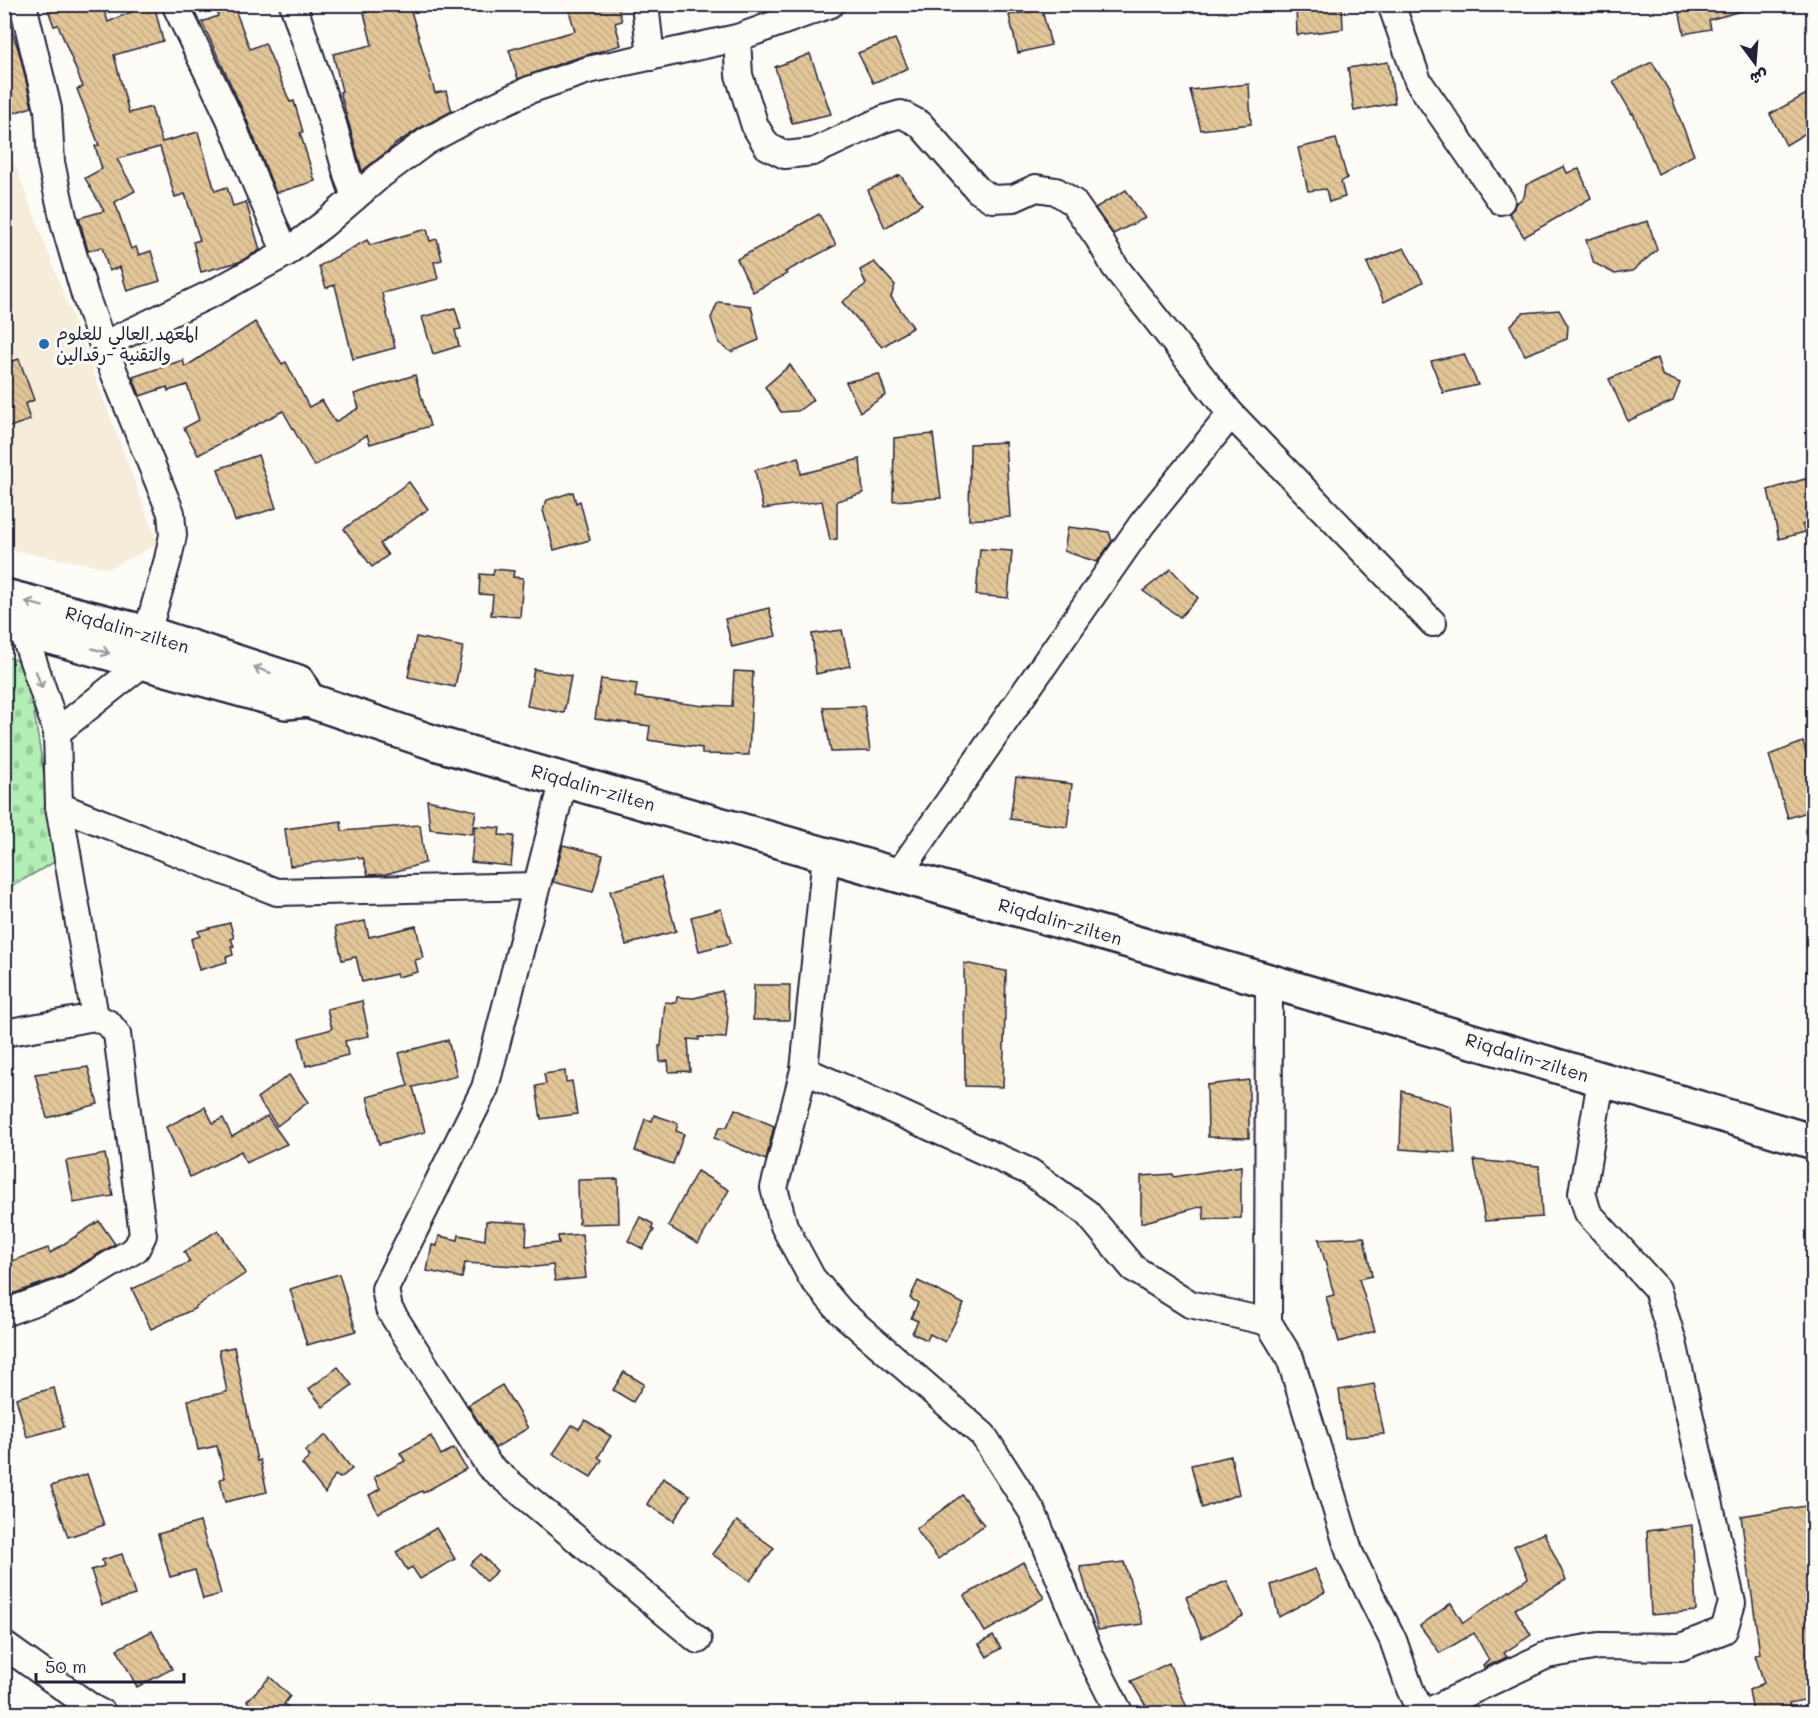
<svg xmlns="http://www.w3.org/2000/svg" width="1818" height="1718" viewBox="0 0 1818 1718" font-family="Mali,'Playpen Sans Arabic',sans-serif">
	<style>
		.built { fill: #f5ecda }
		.cemetery { fill: url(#cemetery-stones); stroke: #6a8878; stroke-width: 1.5 }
		.building { fill: url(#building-back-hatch); stroke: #22223b; stroke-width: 1.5 }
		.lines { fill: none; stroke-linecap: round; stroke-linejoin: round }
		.minor-casing { stroke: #22223b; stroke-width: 30 }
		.major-casing { stroke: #22223b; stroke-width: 38 }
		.minor { stroke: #fdfcf7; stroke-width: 26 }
		.major { stroke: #fdfcf7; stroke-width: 33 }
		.oneway { stroke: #9a9aa2 }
		.poi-dot { fill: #1f6fb2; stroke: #fdfcf7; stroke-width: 2 }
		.labels { text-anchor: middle; stroke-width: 6; stroke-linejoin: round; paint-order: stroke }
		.poi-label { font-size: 18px; fill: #22223b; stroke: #fdfcf7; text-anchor: start }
		.street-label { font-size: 18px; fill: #22223b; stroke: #fdfcf7 }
	</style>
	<defs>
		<pattern id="cemetery-stones" width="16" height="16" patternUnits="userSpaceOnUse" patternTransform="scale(1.5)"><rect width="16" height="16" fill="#b2efb5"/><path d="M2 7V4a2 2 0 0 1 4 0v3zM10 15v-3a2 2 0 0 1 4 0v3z" fill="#99cd9d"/></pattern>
		<pattern id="building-back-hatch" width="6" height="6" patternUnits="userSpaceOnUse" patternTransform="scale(1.5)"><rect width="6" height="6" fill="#e3c697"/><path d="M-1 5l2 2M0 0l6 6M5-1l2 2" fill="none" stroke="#c2aa83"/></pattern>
	</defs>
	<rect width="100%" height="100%" fill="#fdfcf7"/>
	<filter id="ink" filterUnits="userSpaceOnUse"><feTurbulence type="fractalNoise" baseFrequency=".0167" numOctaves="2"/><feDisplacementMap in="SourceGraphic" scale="12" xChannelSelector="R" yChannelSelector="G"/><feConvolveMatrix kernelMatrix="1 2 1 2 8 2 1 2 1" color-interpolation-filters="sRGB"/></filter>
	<g filter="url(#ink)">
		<polygon class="built" points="7,143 158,544 110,568 5,549 4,144"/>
		<polygon class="cemetery" points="4,656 26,663 58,860 5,890"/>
		<g class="building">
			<polygon points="46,4 102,4 108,22 149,4 154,4 163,41 114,55 129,113 151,107 162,142 198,132 215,191 227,187 233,206 246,202 260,250 239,262 201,272 193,242 200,240 185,194 175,197 160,147 117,159 135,191 115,202 131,249 136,247 139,255 151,251 160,281 127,291 120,267 109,271 102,247 88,251 79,218 104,211 85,178 102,169 95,146 99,145 77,89 83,87 58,25 54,26"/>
			<polygon points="217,4 233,4 250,49 265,43 290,102 294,101 303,132 300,133 315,181 276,193 244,113 202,22 218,16"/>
			<polygon points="395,4 409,4 435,93 446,91 452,111 420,128 394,145 394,146 362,171 340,92 342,91 333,54 372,45 364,13"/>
			<polygon points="567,4 617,4 622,21 615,23 621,45 567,61 518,79 509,50 575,31"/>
			<polygon points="1296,4 1342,4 1343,29 1297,35"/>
			<polygon points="1678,4 1748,4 1748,9 1709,20 1711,29 1684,34"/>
			<polygon points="1042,10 1051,45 1018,53 1009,15"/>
			<polygon points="8,18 20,55 32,107 4,116 4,19"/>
			<polygon points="895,39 908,68 873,83 858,53"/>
			<polygon points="810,54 831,114 792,123 775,67"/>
			<polygon points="1388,62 1395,103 1354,111 1348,68"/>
			<polygon points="1652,62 1669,91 1694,155 1658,174 1633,113 1632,114 1613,81"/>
			<polygon points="1249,84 1251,124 1201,130 1190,90"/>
			<polygon points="1814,90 1814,128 1786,145 1770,114"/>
			<polygon points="1336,139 1347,178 1341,182 1345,197 1329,202 1326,189 1308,191 1298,148"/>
			<polygon points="1564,166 1567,173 1579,169 1591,198 1524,237 1509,213 1514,208 1515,204 1524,197 1526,185"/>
			<polygon points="900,175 922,204 885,228 868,190"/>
			<polygon points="1126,190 1145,218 1113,234 1095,208"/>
			<polygon points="819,214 836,245 785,272 787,274 753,292 737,259 786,233"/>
			<polygon points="1648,221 1657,250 1632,271 1615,274 1594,263 1586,240"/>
			<polygon points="427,229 430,241 437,239 442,260 434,262 438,279 382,293 395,348 353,359 335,285 326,288 319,266 367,240 370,245"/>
			<polygon points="1404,248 1423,282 1384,302 1367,263"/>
			<polygon points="874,262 895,285 891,297 913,327 882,347 842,302 866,284 860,270"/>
			<polygon points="718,302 751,306 759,340 731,352 719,343 711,318"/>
			<polygon points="455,308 461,329 455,330 459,346 433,354 422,317"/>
			<polygon points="1559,310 1568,326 1567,339 1525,355 1510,326 1523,313"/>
			<polygon points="255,322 282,364 286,362 309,407 322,400 335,422 359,408 354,394 415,375 430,426 370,444 367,435 314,466 283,411 198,455 184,428 199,420 187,385 168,391 167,387 140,396 133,377 183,360 185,367"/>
			<polygon points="1464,354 1478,385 1443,393 1431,361"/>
			<polygon points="1657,358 1662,375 1680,383 1673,401 1628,421 1609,379"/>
			<polygon points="19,359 34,400 25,404 30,420 4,429 4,364"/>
			<polygon points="790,365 813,400 798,411 781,412 765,387"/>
			<polygon points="879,374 886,395 860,412 846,382"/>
			<polygon points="933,434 941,498 893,501 894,438"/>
			<polygon points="1005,442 1010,517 969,520 970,444"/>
			<polygon points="258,455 276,508 235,521 218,469"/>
			<polygon points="799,457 801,474 860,459 863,493 837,501 837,539 830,540 822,501 763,509 755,470"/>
			<polygon points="1808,478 1814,495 1814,520 1802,525 1805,532 1779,539 1768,490"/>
			<polygon points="409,482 428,509 380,544 388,555 372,567 344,529"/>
			<polygon points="573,492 576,503 580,501 590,540 554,550 543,510 547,500"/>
			<polygon points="1068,527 1109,532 1112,541 1097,562 1064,551"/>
			<polygon points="980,549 1012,551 1008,598 976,595"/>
			<polygon points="494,569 514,571 513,577 523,578 520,617 491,615 493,595 479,594 480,574 493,575"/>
			<polygon points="1171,569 1198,598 1180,617 1143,591"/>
			<polygon points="769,608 776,636 732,647 725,619"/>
			<polygon points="842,630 850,666 816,674 812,634"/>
			<polygon points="416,637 463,647 455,687 408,677"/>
			<polygon points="534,669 571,676 564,713 527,706"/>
			<polygon points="734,671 753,672 749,755 702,754 702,748 648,740 650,726 595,719 601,679 637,684 635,697 704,706 704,705 732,706"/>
			<polygon points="864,706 870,751 831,752 823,707"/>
			<polygon points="1803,742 1814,778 1814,810 1788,818 1769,755"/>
			<polygon points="1016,777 1072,784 1067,827 1010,819"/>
			<polygon points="427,800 476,811 472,834 430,829"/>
			<polygon points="341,821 342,831 420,825 425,863 386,874 368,875 363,858 359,859 358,857 290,866 285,829"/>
			<polygon points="475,826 500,828 499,835 514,836 511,866 471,862"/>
			<polygon points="563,845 603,855 593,892 553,882"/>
			<polygon points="661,877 676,931 626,945 610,891"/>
			<polygon points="721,909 731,943 699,951 691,917"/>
			<polygon points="365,921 369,937 416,926 423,958 415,960 418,972 397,977 396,974 362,982 356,957 342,960 335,927"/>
			<polygon points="230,923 234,938 231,939 234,946 231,946 233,955 226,957 227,962 199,970 191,939 200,936 198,931"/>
			<polygon points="964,963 1006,971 1003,1087 965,1086"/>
			<polygon points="754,985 790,985 789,1020 753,1020"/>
			<polygon points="722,991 728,1016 726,1038 699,1037 699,1040 688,1039 690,1071 669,1072 668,1061 660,1062 659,1046 661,1046 665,1002 676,1003 677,997 694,998"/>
			<polygon points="362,1001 369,1036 345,1041 348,1055 306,1066 299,1038 332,1029 327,1009"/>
			<polygon points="448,1040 457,1076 413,1087 425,1132 379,1144 367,1097 408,1086 399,1053"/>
			<polygon points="88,1067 98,1104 47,1118 35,1074"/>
			<polygon points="565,1071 566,1082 572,1081 577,1114 541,1119 536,1086 546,1084 544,1074"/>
			<polygon points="289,1075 308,1102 277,1126 257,1098"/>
			<polygon points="1249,1080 1249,1138 1208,1137 1207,1085"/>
			<polygon points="1402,1091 1451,1106 1455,1153 1400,1149"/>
			<polygon points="205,1107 213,1123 223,1118 232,1137 267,1116 287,1144 246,1163 241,1151 190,1177 166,1127"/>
			<polygon points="735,1109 774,1126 766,1160 714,1138 720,1127 727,1127"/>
			<polygon points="654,1115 678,1123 676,1131 684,1134 673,1164 635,1151 645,1119 652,1121"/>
			<polygon points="105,1154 113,1196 74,1203 66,1161"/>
			<polygon points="1474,1160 1539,1166 1542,1217 1485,1221"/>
			<polygon points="1241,1166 1241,1218 1204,1219 1203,1206 1141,1223 1141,1176 1173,1174 1174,1177"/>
			<polygon points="697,1171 729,1190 698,1244 668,1226"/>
			<polygon points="618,1179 619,1223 579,1224 578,1180"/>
			<polygon points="640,1217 653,1224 652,1229 654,1230 643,1249 628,1241"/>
			<polygon points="99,1221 115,1244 62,1276 4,1297 4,1264 48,1248 50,1253"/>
			<polygon points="486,1221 527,1223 526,1246 559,1243 558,1236 582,1234 586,1278 555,1281 553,1265 535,1267 465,1263 462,1278 427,1271 432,1245 437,1246 439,1236 458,1240 459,1235 485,1240"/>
			<polygon points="218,1230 246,1273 195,1307 196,1308 151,1329 132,1289 190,1262 184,1252"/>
			<polygon points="1364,1237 1372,1276 1359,1279 1375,1331 1339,1342 1326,1297 1334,1295 1319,1239"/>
			<polygon points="339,1274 356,1331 307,1345 290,1289"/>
			<polygon points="918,1281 964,1304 945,1342 930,1334 927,1340 912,1333 918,1321 911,1318 918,1303 910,1298"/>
			<polygon points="234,1347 257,1461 260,1460 267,1492 225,1502 220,1479 225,1478 217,1446 198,1450 188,1400 227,1392 219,1350"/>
			<polygon points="338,1367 352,1385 323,1407 309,1389"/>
			<polygon points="624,1372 644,1384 633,1402 613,1390"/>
			<polygon points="1374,1384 1384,1434 1345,1438 1339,1390"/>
			<polygon points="502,1385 528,1428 495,1448 468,1405"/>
			<polygon points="54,1388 64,1427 27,1437 16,1398"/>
			<polygon points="585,1420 611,1436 598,1457 602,1460 591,1477 553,1454 572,1425 579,1429"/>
			<polygon points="326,1435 352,1469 340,1478 335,1475 325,1493 302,1464 310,1457 305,1451"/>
			<polygon points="431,1436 441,1455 454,1448 466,1469 423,1493 422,1491 378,1513 369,1495 380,1489 374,1477 405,1461 400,1453"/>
			<polygon points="1231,1456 1239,1494 1202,1508 1191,1465"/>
			<polygon points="87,1474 104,1525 68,1537 51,1486"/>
			<polygon points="663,1478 690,1495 674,1521 647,1504"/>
			<polygon points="962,1495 984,1525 938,1559 916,1529"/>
			<polygon points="1805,1506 1814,1550 1814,1698 1789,1703 1791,1713 1753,1713 1749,1690 1764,1683 1755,1655 1760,1654 1741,1516"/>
			<polygon points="737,1521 774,1548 750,1581 712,1554"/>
			<polygon points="200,1522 221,1594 203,1599 195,1570 170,1577 158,1534"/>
			<polygon points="1692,1525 1696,1611 1651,1615 1647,1531"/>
			<polygon points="436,1528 455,1559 420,1579 412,1567 407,1570 396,1552"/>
			<polygon points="1544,1533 1566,1580 1515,1609 1531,1635 1504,1653 1507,1657 1484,1668 1483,1666 1489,1660 1474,1633 1440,1653 1420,1626 1451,1603 1463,1623 1528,1578 1514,1546"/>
			<polygon points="122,1554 135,1595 102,1605 91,1570 104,1566 102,1560"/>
			<polygon points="481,1554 497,1571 486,1581 470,1564"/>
			<polygon points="1023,1562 1044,1598 985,1632 964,1596"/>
			<polygon points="1124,1562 1143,1624 1098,1630 1080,1567"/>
			<polygon points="1315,1569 1325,1592 1279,1617 1271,1585"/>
			<polygon points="1227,1581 1243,1616 1202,1638 1186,1597"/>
			<polygon points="152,1631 172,1669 137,1687 117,1649"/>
			<polygon points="993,1636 1001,1648 987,1657 979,1644"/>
			<polygon points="1169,1663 1189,1713 1150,1713 1131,1681"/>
			<polygon points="270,1677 290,1696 284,1704 295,1713 260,1713 247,1701"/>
		</g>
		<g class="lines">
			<g class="minor-casing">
				<g id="minor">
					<polyline points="23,4 48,109 51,162 56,186 65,226 85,295 103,345 171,513 173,535 168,559 147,633"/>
					<polyline points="175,4 230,119 256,184 286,253"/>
					<polyline points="293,4 333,124 347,174 355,197"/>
					<polyline points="645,4 651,57"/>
					<polyline points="1391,4 1418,81 1501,201"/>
					<polyline points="737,38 739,75 755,126 767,146 785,155 813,152 884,119 901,114 920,124 978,190 992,199 1014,198 1036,188 1056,191 1073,202 1099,239 1115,267 1231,414 1433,623"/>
					<polyline points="103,345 217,291 286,253 324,224 382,174 427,141 474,116 529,90 588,70 737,38 831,4"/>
					<polyline points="22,628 57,732 59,806 95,1017"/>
					<polyline points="57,732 143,663"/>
					<polyline points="564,779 485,1088 385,1289 389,1309 489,1466 698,1640"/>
					<polyline points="59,806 277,892 536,886"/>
					<polyline points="826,855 804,1070 774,1188 784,1226 812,1278 841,1312 983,1435 1033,1513 1092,1659 1120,1714"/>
					<polyline points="897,876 1142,524 1231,414"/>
					<polyline points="1269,981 1268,1322 1290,1358 1350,1554 1393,1640 1410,1689 1422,1714"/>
					<polyline points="4,1033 95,1017 109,1024 117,1034 143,1235 136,1249 68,1290 4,1313"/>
					<polyline points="804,1070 1030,1172 1087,1213 1133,1268 1190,1304 1268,1322"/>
					<polyline points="4,1645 95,1710 103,1714"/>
					<polyline points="1423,1714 1547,1655 1599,1646 1681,1647 1724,1630 1732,1603 1673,1342 1657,1289 1588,1213 1582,1193 1601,1080"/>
				</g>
			</g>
			<g class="major-casing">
				<g id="major">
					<polyline points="4,596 147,633 298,682 308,700"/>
					<polyline points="4,624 286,702 308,700 438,744 1269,981 1814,1142"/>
				</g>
			</g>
			<use href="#minor" class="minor"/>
			<use href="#major" class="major"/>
		</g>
		<defs><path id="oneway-shaft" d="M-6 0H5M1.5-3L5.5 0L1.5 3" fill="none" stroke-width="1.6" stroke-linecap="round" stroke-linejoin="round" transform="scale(1.5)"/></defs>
		<g class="oneway">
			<use href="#oneway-shaft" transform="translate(34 604) rotate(-165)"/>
			<use href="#oneway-shaft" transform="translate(101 651) rotate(16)"/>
			<use href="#oneway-shaft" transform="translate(262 670) rotate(-162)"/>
			<use href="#oneway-shaft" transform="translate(39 680) rotate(71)"/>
		</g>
	</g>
	<circle class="poi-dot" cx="44" cy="344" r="6"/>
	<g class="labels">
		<g class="poi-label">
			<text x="56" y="340">المعهد العالي للعلوم<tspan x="56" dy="21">والتقنية -رقدالين</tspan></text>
		</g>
		<g class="street-label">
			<text transform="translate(127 630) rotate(16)" y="6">Riqdalin-zilten</text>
			<text transform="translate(593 788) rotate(16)" y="6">Riqdalin-zilten</text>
			<text transform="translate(1060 922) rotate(16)" y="6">Riqdalin-zilten</text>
			<text transform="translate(1527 1058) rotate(17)" y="6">Riqdalin-zilten</text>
		</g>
	</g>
	<rect width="1818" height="1718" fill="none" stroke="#fdfcf7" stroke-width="24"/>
	<rect x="12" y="12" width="1794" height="1694" fill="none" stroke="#22223b" stroke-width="2" filter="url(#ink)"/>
	<g transform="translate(1755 63) rotate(164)" stroke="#fdfcf7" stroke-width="4.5" paint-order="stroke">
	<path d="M0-4.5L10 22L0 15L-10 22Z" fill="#22223b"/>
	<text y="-9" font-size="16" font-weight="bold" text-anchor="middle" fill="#22223b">ش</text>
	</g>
	<path d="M36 1673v9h148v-9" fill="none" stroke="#22223b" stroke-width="3"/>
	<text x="45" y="1673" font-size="18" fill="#22223b" stroke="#fdfcf7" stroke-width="4.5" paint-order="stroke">50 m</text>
</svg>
